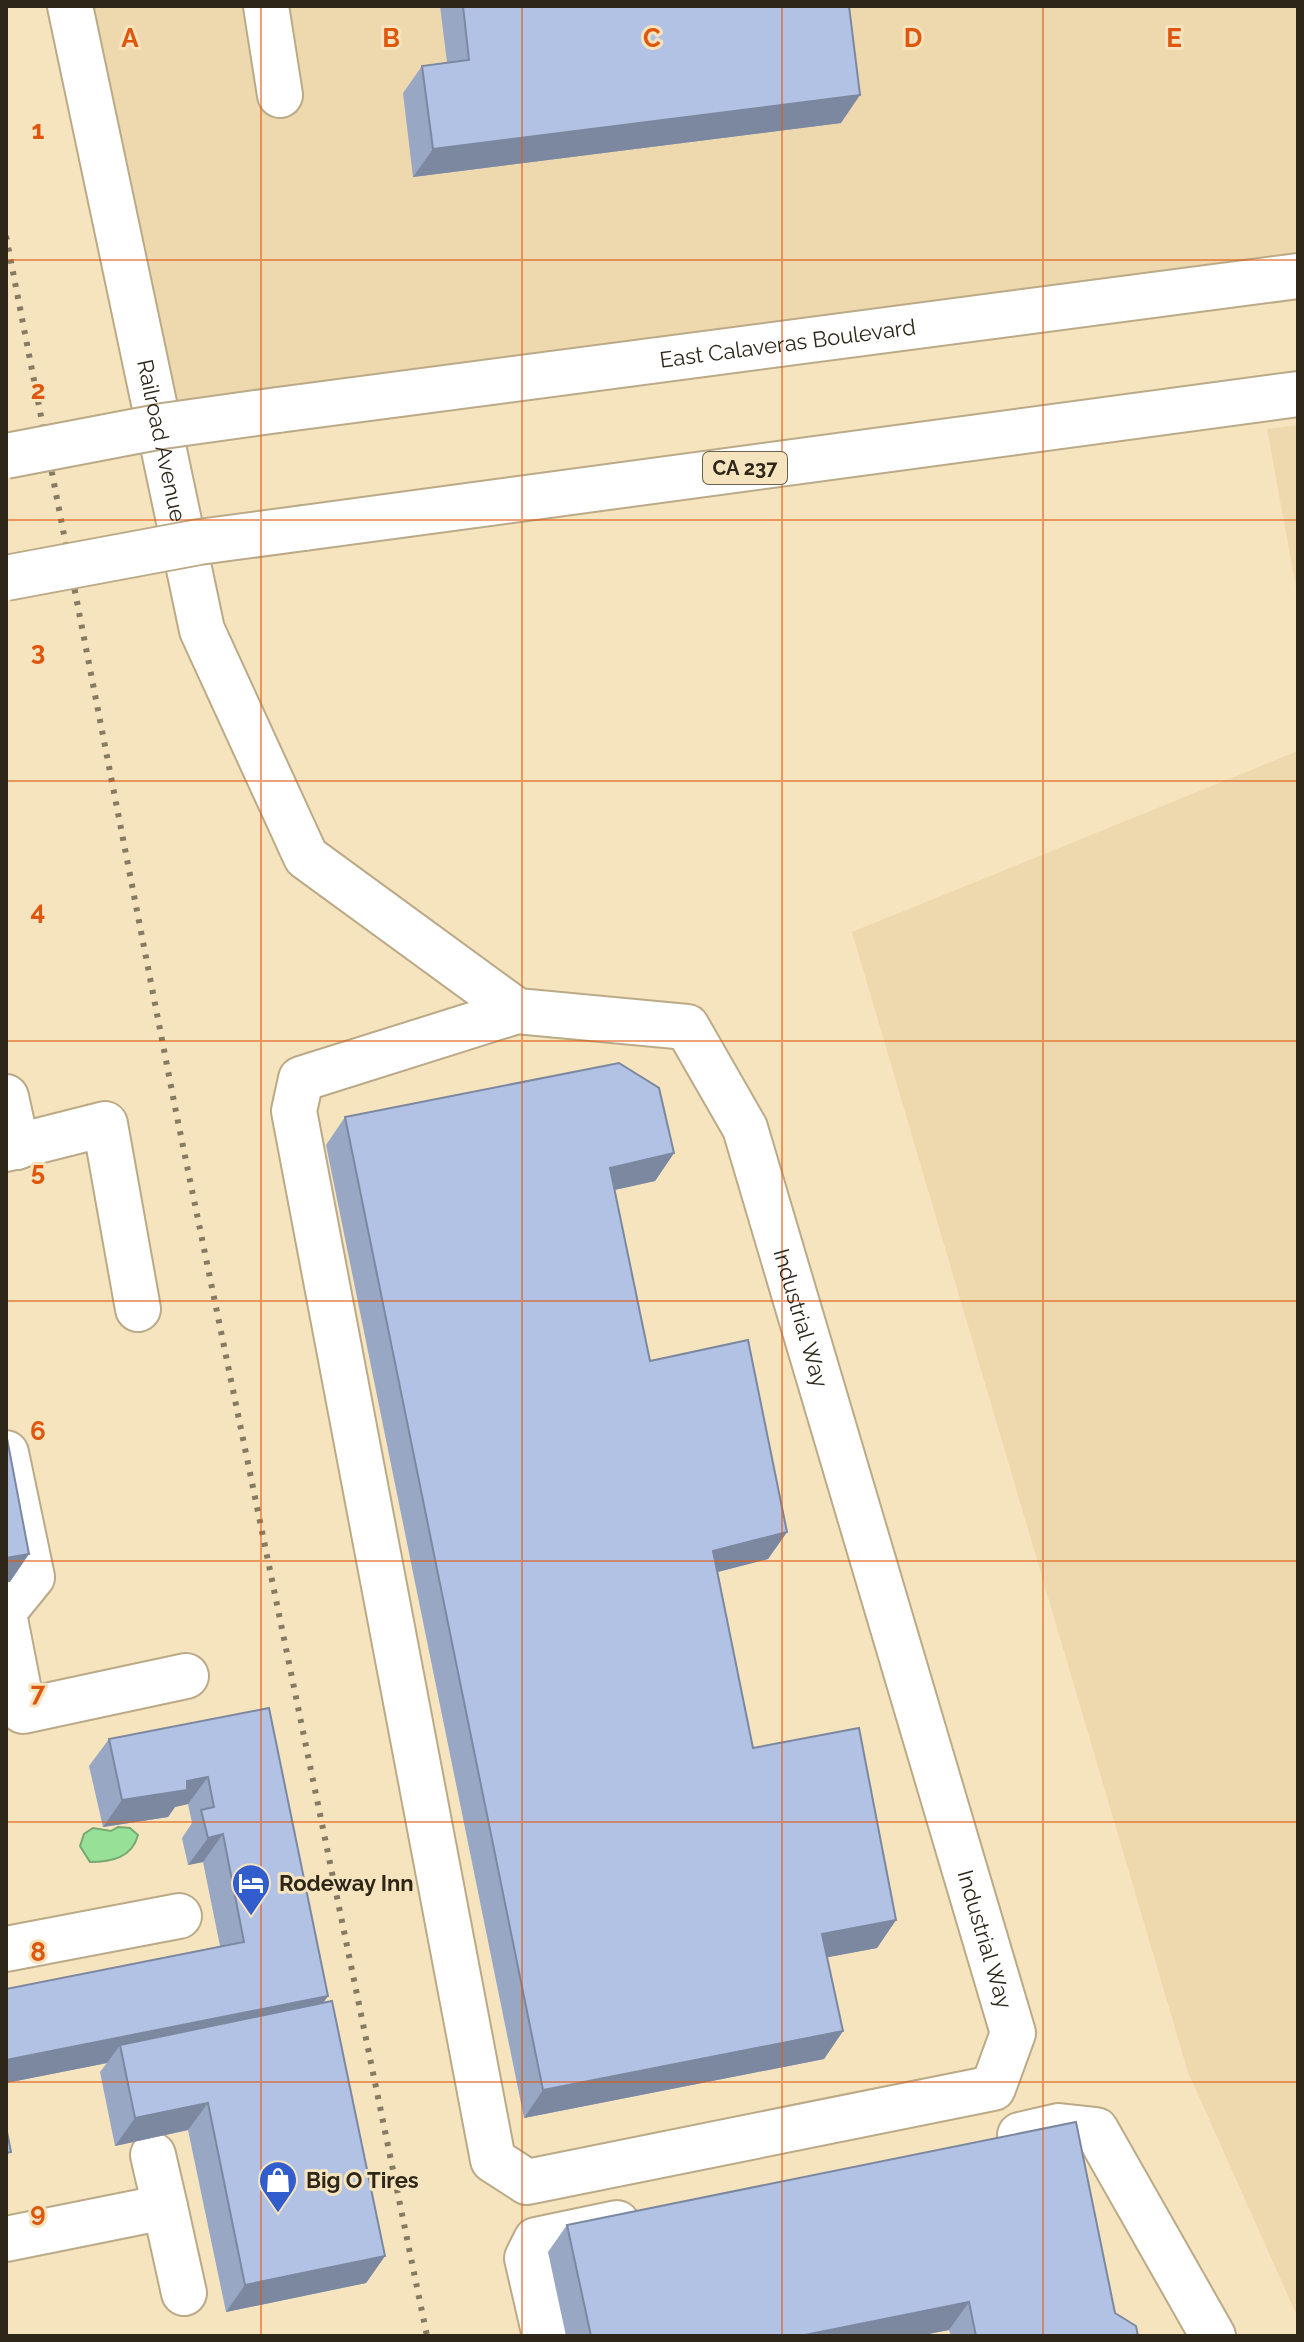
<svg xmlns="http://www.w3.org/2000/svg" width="1304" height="2342" viewBox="0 0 1304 2342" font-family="Raleway,sans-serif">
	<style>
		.built { fill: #eed8ad }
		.water { fill: #97e098; stroke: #78a872; stroke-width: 2 }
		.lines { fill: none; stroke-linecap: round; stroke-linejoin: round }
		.minor-casing { stroke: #bbaa87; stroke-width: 48 }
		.highway-casing { stroke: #bbaa87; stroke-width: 48 }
		.minor { stroke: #fff; stroke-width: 44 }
		.highway { stroke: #fff; stroke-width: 44 }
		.rail { stroke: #857a62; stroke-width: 6; stroke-dasharray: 4 8; stroke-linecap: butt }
		.highway-bridge-casing { stroke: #bbaa87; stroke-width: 48; stroke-linecap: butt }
		.highway-bridge { stroke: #fff; stroke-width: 44 }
		.wall { fill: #98a7c4 }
		.shaded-wall { fill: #7c88a0 }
		.building { fill: #b1c2e4; stroke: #7c88a0; stroke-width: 2 }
		.grid { fill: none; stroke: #df560d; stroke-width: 2; stroke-opacity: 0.55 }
		.labels { text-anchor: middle; stroke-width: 6; stroke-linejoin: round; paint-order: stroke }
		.shield { fill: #f6e4bf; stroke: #6a604b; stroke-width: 2 }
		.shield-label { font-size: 20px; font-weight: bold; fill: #2e2719 }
		.street-label { font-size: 22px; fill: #2e2719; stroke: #f6e4bf }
		.poi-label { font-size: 22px; font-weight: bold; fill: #2e2719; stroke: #f6e4bf; text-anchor: start }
		.grid-label { font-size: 26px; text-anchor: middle; font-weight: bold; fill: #df560d; stroke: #f6e4bf; stroke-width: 6; stroke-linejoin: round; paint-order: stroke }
	</style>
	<rect width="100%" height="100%" fill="#f6e4bf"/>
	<g class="built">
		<polygon points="75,6 1298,6 1298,276 163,426"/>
		<polygon points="1298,425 1298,598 1267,429"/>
		<polygon points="1298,751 1298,2318 1188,2072 852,932"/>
	</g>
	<path class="water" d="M118,1827L130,1828L138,1835C132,1858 111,1862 90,1862L80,1846L84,1834L93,1828L111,1831Z"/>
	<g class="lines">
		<g class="minor-casing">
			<g id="minor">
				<path id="s1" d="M70,6L202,630L306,857L517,1011L687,1027L745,1128L1013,2033L993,2088L527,2182L493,2160L294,1111L301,1079L517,1011"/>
				<polyline points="266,6 280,95"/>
				<polyline points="6,1097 17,1147"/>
				<polyline points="6,1149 105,1124 138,1309"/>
				<polyline points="6,1453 32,1577 6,1609"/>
				<polyline points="6,1624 23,1711 186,1676"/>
				<polyline points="6,1949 179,1916"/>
				<polyline points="1020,2135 1059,2126 1096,2130 1213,2336"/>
				<polyline points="165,2207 184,2293"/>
				<polyline points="6,2239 165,2207 153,2155"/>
				<polyline points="545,2336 527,2258 536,2240 617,2223"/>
			</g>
		</g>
		<g class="highway-casing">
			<g id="highway">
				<path id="s2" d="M278,410L1298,276"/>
				<polyline points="304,528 1298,394"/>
			</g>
		</g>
		<use href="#minor" class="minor"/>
		<use href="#highway" class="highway"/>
		<polyline class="rail" points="6,236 177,1117 427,2336"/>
		<g class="highway-bridge-casing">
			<g id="highway-bridge">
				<polyline points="6,456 163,426 278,410"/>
				<polyline points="6,578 199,542 304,528"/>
			</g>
		</g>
		<use href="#highway-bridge" class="highway-bridge"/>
	</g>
	<g class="wall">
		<polygon points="440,6 849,6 841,123 413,177 403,93 422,66 447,62"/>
		<polygon points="345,1117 674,1153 655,1181 615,1190 650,1361 787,1532 768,1559 718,1572 753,1748 896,1920 877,1948 827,1957 843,2031 824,2059 524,2118 326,1145"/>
		<polygon points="269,1708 328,1996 323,2003 385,2256 366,2283 226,2312 188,2130 115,2146 100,2072 107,2063 6,2083 6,1989 220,1946 203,1862 188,1865 182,1838 192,1823 188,1804 175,1807 168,1817 103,1827 89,1766 109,1739"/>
		<polygon points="567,2225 1115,2313 1138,2336 951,2336 949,2330 918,2336 566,2336 548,2252"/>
	</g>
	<g class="shaded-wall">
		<polygon points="860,95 841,123 413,177 433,149"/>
		<polygon points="674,1153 655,1181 591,1195 610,1168"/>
		<polygon points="787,1532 768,1559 694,1578 713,1551"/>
		<polygon points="29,1554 10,1582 6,1582 6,1558"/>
		<polygon points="208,1777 188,1804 175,1807 168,1817 103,1827 122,1800 187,1781"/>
		<polygon points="223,1834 203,1862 188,1865 208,1838"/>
		<polygon points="896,1920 877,1948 803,1962 822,1934"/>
		<polygon points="328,1996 308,2024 120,2045 107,2063 6,2083 6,2060"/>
		<polygon points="843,2031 824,2059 524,2118 543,2090"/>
		<polygon points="208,2103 188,2130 115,2146 135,2118"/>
		<polygon points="385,2256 366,2283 226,2312 245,2285"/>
		<polygon points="969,2302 949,2330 918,2336 800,2336"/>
	</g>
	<g class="building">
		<polygon points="463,6 849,6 860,95 433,149 422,66 469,60"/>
		<polygon points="619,1063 659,1088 674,1153 610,1168 650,1361 748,1340 787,1532 713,1551 753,1748 859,1728 896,1920 822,1934 843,2031 543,2090 345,1117"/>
		<polygon points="6,1433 29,1554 6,1558"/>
		<polygon points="269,1708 328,1996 6,2060 6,1989 244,1942 223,1834 208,1838 201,1810 214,1807 208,1777 187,1781 187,1790 122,1800 109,1739"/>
		<polygon points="332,2001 385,2256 245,2285 208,2103 135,2118 120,2045"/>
		<polygon points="1076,2122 1115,2313 1136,2326 1138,2336 976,2336 969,2302 800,2336 591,2336 567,2225"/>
		<polygon points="6,2127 11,2152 6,2153"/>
	</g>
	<path class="grid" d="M261,6V2336M522,6V2336M782,6V2336M1043,6V2336M6,260H1298M6,520H1298M6,781H1298M6,1041H1298M6,1301H1298M6,1561H1298M6,1822H1298M6,2082H1298"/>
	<defs>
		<g id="hotel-pin" transform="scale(2)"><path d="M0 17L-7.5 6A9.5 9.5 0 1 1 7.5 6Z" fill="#325dcd" stroke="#f6e4bf"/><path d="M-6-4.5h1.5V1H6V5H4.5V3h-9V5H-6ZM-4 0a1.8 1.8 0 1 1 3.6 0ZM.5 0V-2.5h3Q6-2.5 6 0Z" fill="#fff"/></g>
		<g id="shop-pin" transform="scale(2)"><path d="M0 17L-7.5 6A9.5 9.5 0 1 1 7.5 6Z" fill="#325dcd" stroke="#f6e4bf"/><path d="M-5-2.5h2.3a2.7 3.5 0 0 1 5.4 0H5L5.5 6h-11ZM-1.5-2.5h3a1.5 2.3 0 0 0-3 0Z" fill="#fff"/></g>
	</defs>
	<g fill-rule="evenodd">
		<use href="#hotel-pin" x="251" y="1883"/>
		<use href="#shop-pin" x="278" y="2180"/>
	</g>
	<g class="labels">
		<rect class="shield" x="703" y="452" width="84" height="32" rx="6"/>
		<g class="shield-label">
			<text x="745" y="475">CA 237</text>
		</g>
		<g class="street-label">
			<text dy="8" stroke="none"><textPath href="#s2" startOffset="514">East Calaveras Boulevard</textPath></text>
			<text dy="8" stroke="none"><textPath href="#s1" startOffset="444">Railroad Avenue</textPath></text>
			<text dy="8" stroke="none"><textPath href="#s1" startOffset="1634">Industrial Way</textPath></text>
			<text dy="8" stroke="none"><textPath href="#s1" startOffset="2282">Industrial Way</textPath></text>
		</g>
		<g class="poi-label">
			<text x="279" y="1891">Rodeway Inn</text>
			<text x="306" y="2188">Big O Tires</text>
		</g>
	</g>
	<g class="grid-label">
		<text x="130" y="47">A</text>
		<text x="391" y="47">B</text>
		<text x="652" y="47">C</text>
		<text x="913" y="47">D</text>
		<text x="1174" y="47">E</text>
		<text x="38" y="139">1</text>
		<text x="38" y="399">2</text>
		<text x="38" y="660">3</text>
		<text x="38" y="920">4</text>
		<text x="38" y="1180">5</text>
		<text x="38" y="1440">6</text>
		<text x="38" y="1701">7</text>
		<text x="38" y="1961">8</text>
		<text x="38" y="2221">9</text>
	</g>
	<rect width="1304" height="2342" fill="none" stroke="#2e2719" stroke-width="16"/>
</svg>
